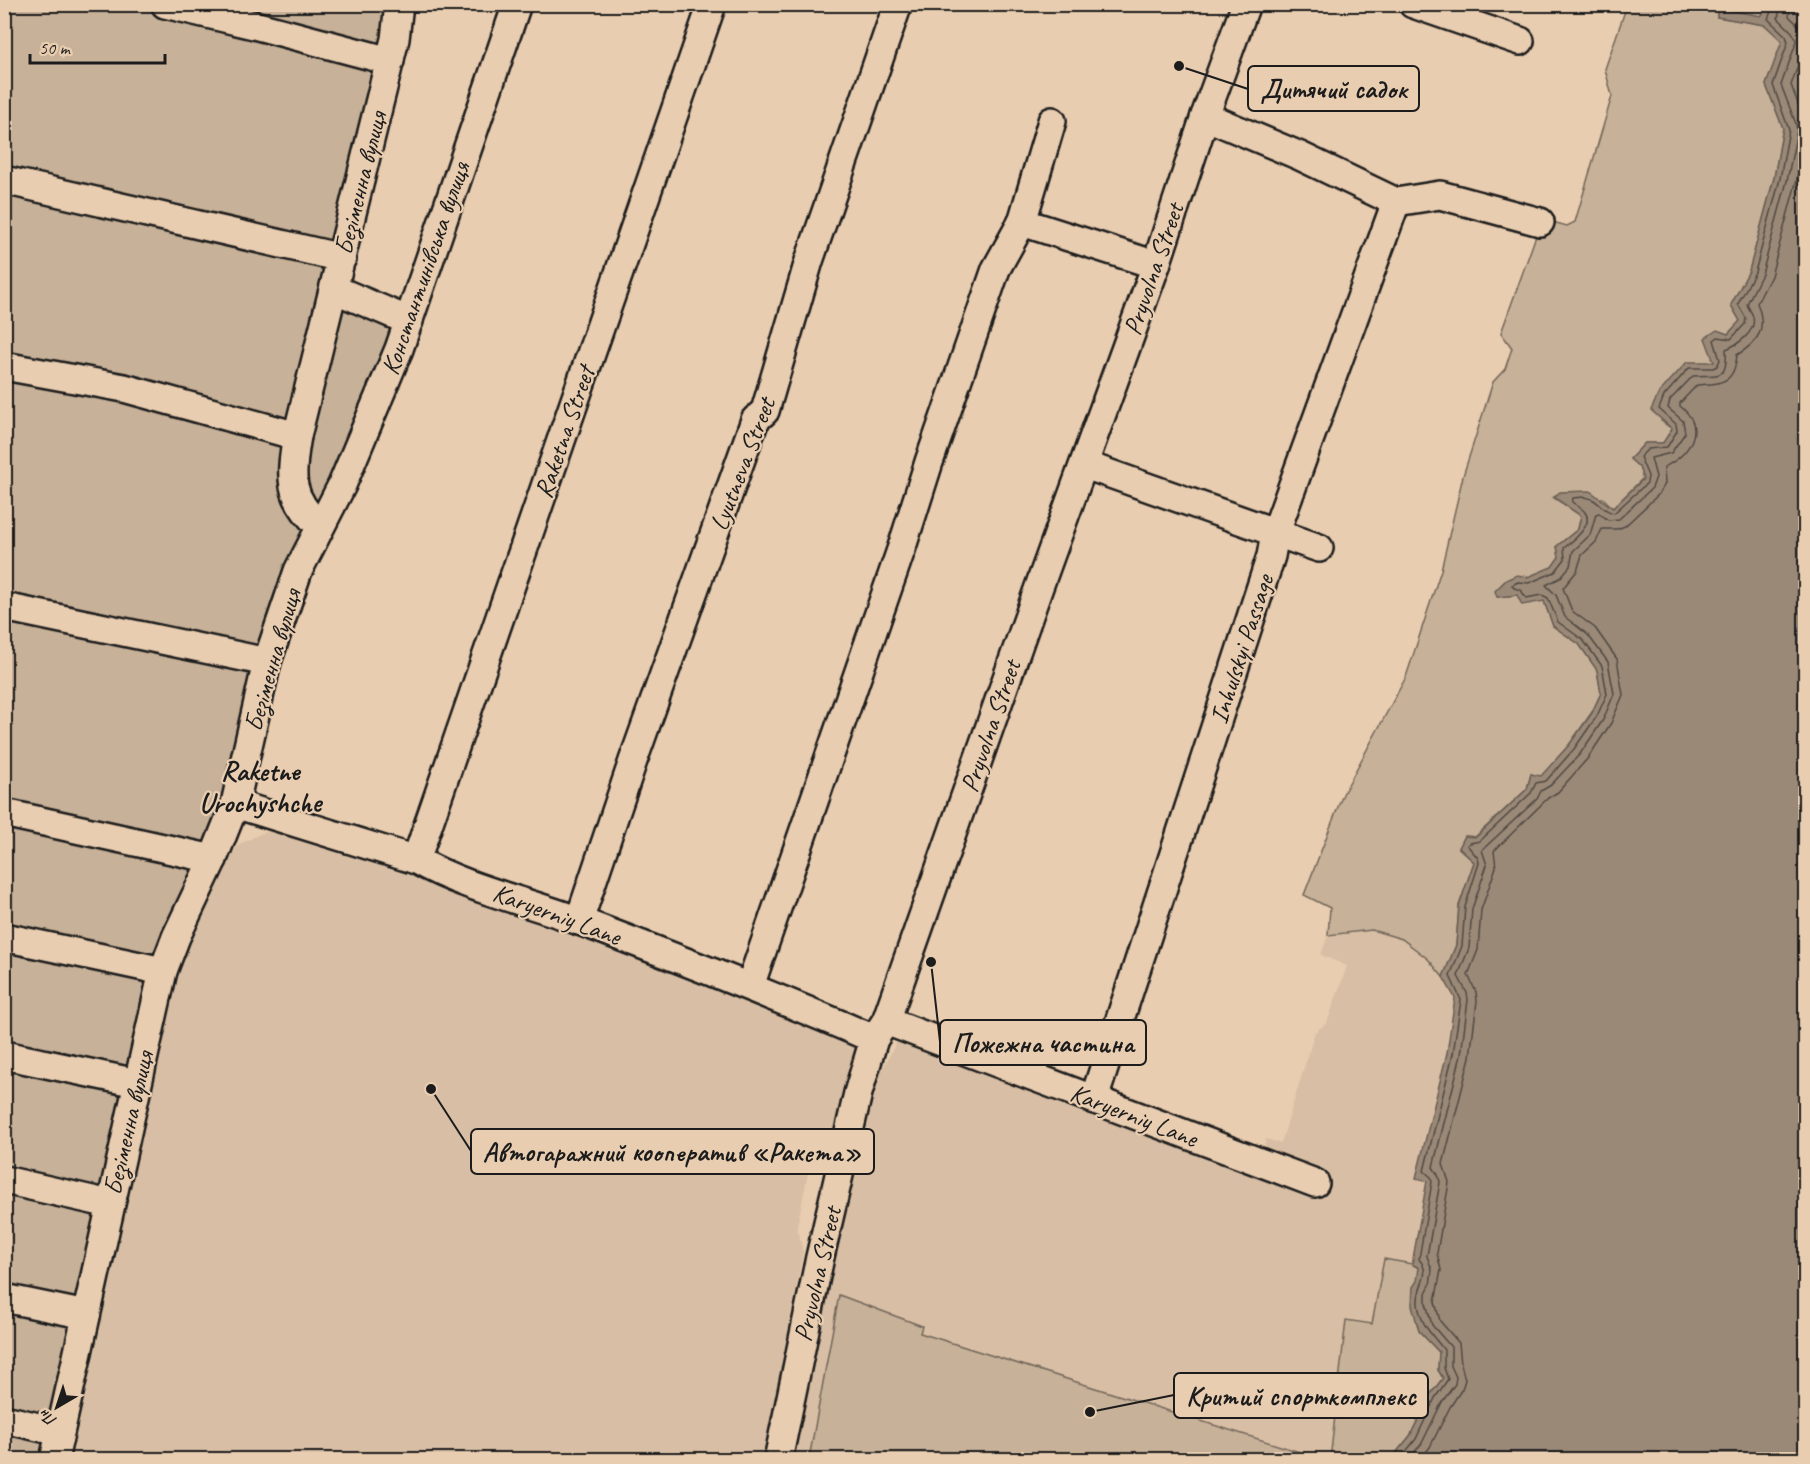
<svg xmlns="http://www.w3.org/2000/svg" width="1810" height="1464" viewBox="0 0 1810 1464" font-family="Caveat,sans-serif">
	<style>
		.built { fill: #d8bea4 }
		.green { fill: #c7b198; stroke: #72665a; stroke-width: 1.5 }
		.water { fill: #9b8978; stroke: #685d53; stroke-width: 1.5 }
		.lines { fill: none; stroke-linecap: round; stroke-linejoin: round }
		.shore { stroke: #4f4841; stroke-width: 1.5 }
		.minor-casing { stroke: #1c1c1c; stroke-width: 32 }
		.minor { stroke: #e9cdb0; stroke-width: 27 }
		.labels { text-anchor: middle; stroke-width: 4.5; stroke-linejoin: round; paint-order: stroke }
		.street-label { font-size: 26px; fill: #1c1c1c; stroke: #e9cdb0 }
		.quarter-label { font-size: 28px; font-weight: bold; fill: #1c1c1c; stroke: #e9cdb0 }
		.leader { fill: none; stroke: #1c1c1c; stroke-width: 2 }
		.callout-dot { fill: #1c1c1c; stroke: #e9cdb0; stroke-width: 2 }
		.callout { fill: #e9cdb0; stroke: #1c1c1c; stroke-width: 2 }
		.callout-label { font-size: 27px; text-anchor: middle; font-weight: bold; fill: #1c1c1c }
	</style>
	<rect width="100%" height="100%" fill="#e9cdb0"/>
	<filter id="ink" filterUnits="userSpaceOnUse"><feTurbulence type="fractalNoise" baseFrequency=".0167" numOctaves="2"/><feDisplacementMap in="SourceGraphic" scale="12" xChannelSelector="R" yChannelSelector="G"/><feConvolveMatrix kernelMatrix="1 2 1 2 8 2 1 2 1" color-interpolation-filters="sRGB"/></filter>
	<g filter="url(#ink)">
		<g class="built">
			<polygon points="283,827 576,927 844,1035 855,1046 857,1058 837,1128 813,1150 797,1226 803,1252 764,1459 58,1460 169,972 219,867 240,844 260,834"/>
			<polygon points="1372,930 1402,939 1428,959 1443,977 1455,998 1447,1053 1416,1177 1427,1180 1412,1264 1384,1260 1372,1324 1346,1321 1330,1459 793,1460 826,1296 872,1089 896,1043 903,1036 1253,1169 1260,1146 1264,1146 1266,1139 1281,1143 1315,1032 1327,1023 1347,966 1321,955 1328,935"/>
		</g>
		<g class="green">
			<polygon points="5,5 396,5 293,434 314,528 229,803 185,900 50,1459 5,1460"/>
			<polygon points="1627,5 1770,5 1761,16 1718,8 1717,17 1765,25 1783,41 1766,85 1783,128 1774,178 1749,271 1731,305 1740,321 1728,334 1715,362 1661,421 1672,429 1663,443 1645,443 1630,459 1639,467 1643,478 1613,508 1603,498 1554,498 1581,516 1578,529 1557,546 1559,557 1552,567 1528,577 1497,597 1517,595 1544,601 1553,626 1579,644 1597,670 1601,693 1592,712 1569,745 1541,777 1531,774 1527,789 1475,837 1465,836 1459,848 1474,862 1459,906 1456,945 1443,977 1428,959 1402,939 1372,930 1328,935 1330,908 1304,895 1343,794 1406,677 1441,570 1463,476 1493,382 1505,369 1512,348 1501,333 1542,219 1567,226 1575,222 1612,96 1605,69"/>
			<polygon points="336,303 397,324 316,513 296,463"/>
			<polygon points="1384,1259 1412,1264 1419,1268 1417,1321 1419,1331 1439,1352 1438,1370 1443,1378 1430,1395 1410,1436 1391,1459 1383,1457 1382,1460 1330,1460 1346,1320 1372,1324"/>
			<polygon points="839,1295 922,1326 920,1333 1322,1459 809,1459"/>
		</g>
		<polygon class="water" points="1770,4 1806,5 1805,1459 1382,1459 1382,1457 1391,1459 1410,1436 1430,1395 1443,1378 1438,1370 1439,1352 1419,1331 1412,1305 1413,1287 1417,1281 1419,1268 1412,1264 1427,1181 1416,1178 1447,1053 1455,998 1443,977 1456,945 1459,906 1474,862 1459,848 1465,836 1476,837 1527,789 1531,774 1541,776 1569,745 1592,713 1601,693 1597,670 1579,644 1553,626 1544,601 1522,605 1517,595 1497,597 1495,591 1506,580 1517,575 1528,577 1552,567 1559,557 1557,546 1578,529 1581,516 1554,497 1560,492 1590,491 1613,508 1643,479 1639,467 1630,459 1645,443 1663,443 1672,429 1651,410 1659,393 1687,362 1714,362 1705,338 1717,330 1728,334 1740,321 1731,305 1749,271 1774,178 1783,128 1766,85 1782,41 1765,25 1717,17 1717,8 1761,16"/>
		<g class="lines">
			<g class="shore">
				<polyline points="1791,4 1789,16 1801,28 1804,37 1804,49 1791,85 1806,125"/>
				<path d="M1399,1460L1416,1439L1435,1398L1448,1379L1444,1368V1350C1432,1334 1421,1326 1418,1304C1416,1285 1433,1276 1419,1259L1432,1182L1431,1177L1424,1171L1453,1054L1461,1000L1450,976L1462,946L1465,907L1479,863L1478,858L1467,845L1470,843L1480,841L1531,793L1536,783L1546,781L1574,749L1597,716L1607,694L1602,666L1583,640L1558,622L1548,598L1542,595L1526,598L1521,590L1514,588L1512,585L1518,582L1529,583L1555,572L1565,559L1564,548C1572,541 1596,524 1584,511C1581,508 1576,505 1572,502L1573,498C1601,494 1596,509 1614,513L1647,483L1648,476L1640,457L1648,449L1667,447L1677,431L1676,424L1659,409L1664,396L1689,368H1713L1717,366L1720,360L1714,340L1718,337L1731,339L1745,324L1746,318L1738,304L1755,272L1780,179L1789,130L1773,85L1788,42L1786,36L1768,19L1774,4"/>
				<path d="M1408,1460L1422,1443L1442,1402L1455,1384L1456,1377L1451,1366V1347L1432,1325L1426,1303V1293L1430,1285L1432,1270L1427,1256L1440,1182L1438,1175L1433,1167L1461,1055L1468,1000L1467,993L1458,976L1469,948L1472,909L1487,865L1482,850L1537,799L1541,791L1551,785L1580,754L1603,720L1614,694L1608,662L1588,635L1565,617L1556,595L1546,585L1560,578L1570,566L1573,551L1590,535L1596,514L1599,513L1608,520L1619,519L1652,488L1656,477L1651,458L1671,453L1685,433L1683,421L1668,408L1670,400L1693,376C1719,374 1728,381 1726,349C1737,345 1757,332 1753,317C1752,312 1748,308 1747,304L1762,274L1787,181L1797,131L1796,124L1781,85L1795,46L1796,39L1792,32L1778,18L1781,4"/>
				<path d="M1420,1460L1430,1447L1450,1407L1462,1389L1465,1380L1461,1364L1459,1343L1440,1321L1435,1302L1441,1270L1437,1253L1449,1182L1443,1164L1470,1057L1477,1001L1476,992L1468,975L1478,950L1481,910L1496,867L1494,851L1548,798L1558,792L1588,758L1611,723L1623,695L1617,659L1595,628L1572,611L1563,588L1577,571L1582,555L1596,542L1602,529H1617L1625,526L1658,495L1665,484L1664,467C1689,455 1708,428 1680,406V403L1697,385C1721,383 1734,385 1737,355C1760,341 1767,328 1757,303L1771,276L1796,183L1806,132"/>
			</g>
			<g class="minor-casing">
				<g id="minor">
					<polyline points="165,4 254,25 390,61"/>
					<polyline points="1413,4 1520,41"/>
					<polyline points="1205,116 1300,156 1396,202 1440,195 1540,222"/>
					<polyline points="4,180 342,258"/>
					<polyline points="1022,222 1052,121"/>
					<polyline points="334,289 409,321"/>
					<polyline points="4,366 124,388 297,436"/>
					<polyline points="1085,465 1319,548"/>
					<path d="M320,526C288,498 290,476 297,436L395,39L399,4"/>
					<polyline points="4,607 267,662"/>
					<path d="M235,804L416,860C467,889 527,901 582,922C680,959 777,997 874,1039"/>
					<polyline points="4,813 213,859"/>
					<polyline points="416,860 712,4"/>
					<polyline points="579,921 633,761 755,420 765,411 809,261 898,4"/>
					<polyline points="4,937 163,971"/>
					<polyline points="750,986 902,547 929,462 996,269 1022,222 1156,265"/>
					<polyline points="886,1021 1315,1183"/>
					<polyline points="4,1055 137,1083"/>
					<polyline points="1094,1099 1271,556 1275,534 1396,202"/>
					<polyline points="4,1180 110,1204"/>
					<polyline points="4,1298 86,1315"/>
					<polyline points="4,1419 60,1432"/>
					<polyline points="54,1460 163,971 176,937 213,859 235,804 267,662 298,571 342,485 399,349 517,4"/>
					<polyline points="778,1460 820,1257 858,1093 874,1039 886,1021 1039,587 1156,265 1205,116 1246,4"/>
				</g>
			</g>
			<use href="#minor" class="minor"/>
		</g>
	</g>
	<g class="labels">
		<g class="street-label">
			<text transform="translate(360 183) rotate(-76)" y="9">Безіменна вулиця</text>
			<text transform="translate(425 268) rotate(-71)" y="9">Константинівська вулиця</text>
			<text transform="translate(1153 269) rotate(-71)" y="9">Pryvolna Street</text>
			<text transform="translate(564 432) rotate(-71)" y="9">Raketna Street</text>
			<text transform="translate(742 464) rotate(-69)" y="9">Lyutneva Street</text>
			<text transform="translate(1241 649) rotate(-72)" y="9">Inhulskyi Passage</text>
			<text transform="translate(272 660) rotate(-74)" y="9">Безіменна вулиця</text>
			<text transform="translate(990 726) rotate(-71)" y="9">Pryvolna Street</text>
			<text transform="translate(557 914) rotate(20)" y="9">Karyerniy Lane</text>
			<text transform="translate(1134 1115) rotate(21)" y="9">Karyerniy Lane</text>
			<text transform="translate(128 1123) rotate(-77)" y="9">Безіменна вулиця</text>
			<text transform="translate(817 1274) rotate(-77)" y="9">Pryvolna Street</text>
		</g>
		<g class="quarter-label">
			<text x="260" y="780">Raketne<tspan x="260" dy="32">Urochyshche</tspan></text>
		</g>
	</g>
	<path class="leader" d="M1179 66L1248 89M931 962L940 1042M431 1089L471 1151M1090 1412L1174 1395"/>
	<g class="callout-dot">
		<circle cx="1179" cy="66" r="6"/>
		<circle cx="931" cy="962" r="6"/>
		<circle cx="431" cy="1089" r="6"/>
		<circle cx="1090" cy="1412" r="6"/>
	</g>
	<g class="callout">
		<rect x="1248" y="66" width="171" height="45" rx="6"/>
		<rect x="940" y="1020" width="206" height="45" rx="6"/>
		<rect x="471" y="1129" width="403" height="45" rx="6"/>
		<rect x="1174" y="1373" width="254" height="45" rx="6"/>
	</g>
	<g class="callout-label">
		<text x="1334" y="98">Дитячий садок</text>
		<text x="1043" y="1052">Пожежна частина</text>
		<text x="672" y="1161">Автогаражний кооператив «Ракета»</text>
		<text x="1301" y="1405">Критий спорткомплекс</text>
	</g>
	<rect width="1810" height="1464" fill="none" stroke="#e9cdb0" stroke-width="24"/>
	<rect x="12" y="12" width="1786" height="1440" fill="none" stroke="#1c1c1c" stroke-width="2" filter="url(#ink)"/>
	<g transform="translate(57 1407) rotate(219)" stroke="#e9cdb0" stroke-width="4.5" paint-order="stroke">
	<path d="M0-4.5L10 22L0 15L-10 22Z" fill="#1c1c1c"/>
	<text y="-9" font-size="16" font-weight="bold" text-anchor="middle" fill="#1c1c1c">Пн</text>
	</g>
	<path d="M30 54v9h135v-9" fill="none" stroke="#1c1c1c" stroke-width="3"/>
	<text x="39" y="54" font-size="18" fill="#1c1c1c" stroke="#e9cdb0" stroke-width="4.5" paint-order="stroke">50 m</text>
</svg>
